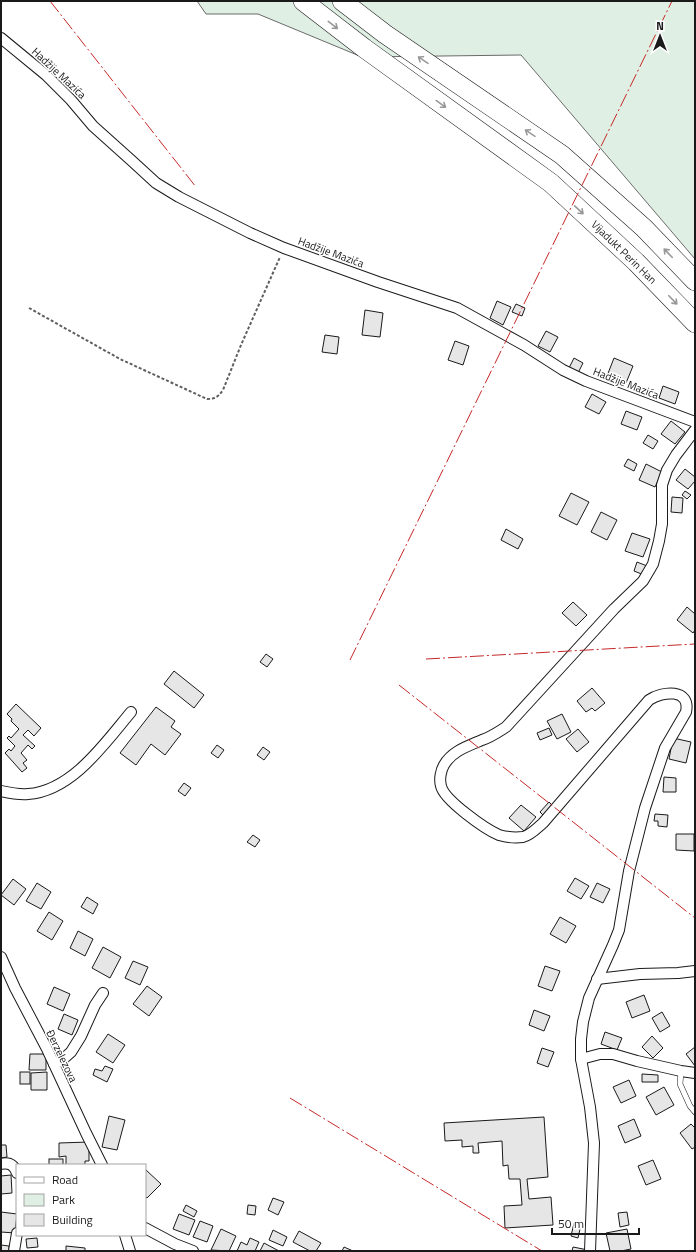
<svg xmlns="http://www.w3.org/2000/svg" width="696" height="1252" viewBox="0 0 696 1252" font-family="'Titillium Web',sans-serif">
	<style>
		.green { fill: #e0efe3; stroke: #6a6a6a }
		.building { fill: #e6e6e6; stroke: #1a1a1a }
		.lines { fill: none; stroke-linecap: round; stroke-linejoin: round }
		.service-casing { stroke: #1a1a1a; stroke-width: 6 }
		.minor-casing { stroke: #1a1a1a; stroke-width: 12 }
		.motorway-casing { stroke: #1a1a1a; stroke-width: 20 }
		.path { stroke: #5f5f5f; stroke-width: 2; stroke-dasharray: 3 2; stroke-linecap: butt }
		.service { stroke: #fff; stroke-width: 5 }
		.minor { stroke: #fff; stroke-width: 10 }
		.motorway { stroke: #fff; stroke-width: 19 }
		.power { stroke: #c62828; stroke-width: 1; stroke-dasharray: 14 3 2 3; stroke-linecap: butt }
		.oneway { stroke: #989898 }
		.labels { text-anchor: middle; stroke-width: 3; stroke-linejoin: round; paint-order: stroke }
		.street-label { font-size: 11px; fill: #1a1a1a; stroke: #fff }
	</style>
	<rect width="100%" height="100%" fill="#fff"/>
	<polygon class="green" points="197,1 695,1 695,259 521,55 362,57 258,14 206,14"/>
	<g class="building">
		<polygon points="497,301 511,307 503,325 490,318"/>
		<polygon points="516,304 525,308 522,316 512,312"/>
		<polygon points="365,310 383,313 380,337 362,335"/>
		<polygon points="546,331 558,337 550,352 538,346"/>
		<polygon points="325,335 339,337 337,354 322,352"/>
		<polygon points="455,341 469,346 463,365 448,360"/>
		<polygon points="574,358 583,363 578,373 569,368"/>
		<polygon points="614,358 633,366 626,383 607,376"/>
		<polygon points="663,386 679,392 675,404 659,398"/>
		<polygon points="592,394 606,402 599,414 585,407"/>
		<polygon points="626,411 642,417 637,430 621,424"/>
		<polygon points="671,421 685,432 675,444 661,434"/>
		<polygon points="648,435 658,441 653,449 643,443"/>
		<polygon points="628,459 637,464 634,471 624,466"/>
		<polygon points="646,464 662,472 655,487 639,480"/>
		<polygon points="685,469 695,477 695,481 688,489 676,480"/>
		<polygon points="685,491 691,495 687,499 682,495"/>
		<polygon points="571,493 589,502 577,525 559,516"/>
		<polygon points="672,497 683,498 682,513 671,512"/>
		<polygon points="601,512 617,520 607,540 591,532"/>
		<polygon points="506,529 523,539 518,549 501,540"/>
		<polygon points="632,533 650,539 643,557 625,551"/>
		<polygon points="637,562 647,566 644,575 634,571"/>
		<polygon points="573,602 587,615 576,626 562,613"/>
		<polygon points="687,607 695,614 695,630 693,633 677,620"/>
		<polygon points="266,654 273,659 267,667 260,662"/>
		<polygon points="174,671 204,695 194,708 164,684"/>
		<polygon points="592,688 605,703 595,711 592,708 586,712 577,701"/>
		<polygon points="16,704 41,728 34,736 28,730 23,735 35,746 32,749 28,745 21,753 27,760 23,763 27,768 22,772 5,753 9,749 11,751 15,746 7,738 9,736 11,738 19,729 11,721 12,719 7,714"/>
		<polygon points="156,707 175,721 171,727 181,734 165,755 151,744 136,765 120,753"/>
		<polygon points="562,714 571,732 557,739 547,721"/>
		<polygon points="549,728 552,735 540,740 537,733"/>
		<polygon points="578,729 589,742 577,752 566,739"/>
		<polygon points="673,738 691,742 686,763 669,759"/>
		<polygon points="217,745 224,750 218,758 211,753"/>
		<polygon points="263,747 270,752 264,760 257,755"/>
		<polygon points="664,777 676,778 676,792 663,792"/>
		<polygon points="184,783 191,788 185,796 178,791"/>
		<polygon points="549,802 553,806 544,816 540,812"/>
		<polygon points="521,805 536,817 524,831 509,818"/>
		<polygon points="655,814 668,815 667,827 658,826 658,821 654,821"/>
		<polygon points="676,834 694,834 694,851 676,850"/>
		<polygon points="253,835 260,840 255,847 247,842"/>
		<polygon points="575,878 589,886 581,899 567,891"/>
		<polygon points="13,879 26,889 14,905 1,895"/>
		<polygon points="37,883 51,892 41,909 26,901"/>
		<polygon points="597,883 610,889 603,903 590,897"/>
		<polygon points="87,897 98,904 93,914 81,907"/>
		<polygon points="49,912 63,921 52,940 37,931"/>
		<polygon points="560,917 576,926 566,943 550,934"/>
		<polygon points="78,931 93,939 85,956 70,948"/>
		<polygon points="103,947 121,957 110,978 92,968"/>
		<polygon points="133,961 148,967 140,985 125,978"/>
		<polygon points="545,966 560,971 552,991 538,986"/>
		<polygon points="147,986 162,997 149,1016 133,1004"/>
		<polygon points="54,987 70,994 63,1011 47,1004"/>
		<polygon points="644,995 650,1011 632,1018 626,1002"/>
		<polygon points="534,1010 550,1016 544,1031 529,1025"/>
		<polygon points="662,1012 670,1026 660,1032 652,1018"/>
		<polygon points="64,1014 78,1020 72,1035 58,1029"/>
		<polygon points="605,1032 622,1038 617,1050 601,1044"/>
		<polygon points="108,1034 125,1045 113,1063 96,1052"/>
		<polygon points="652,1036 663,1048 653,1058 642,1047"/>
		<polygon points="695,1047 695,1066 686,1054"/>
		<polygon points="542,1048 554,1052 548,1067 537,1063"/>
		<polygon points="30,1054 46,1054 46,1070 29,1070"/>
		<polygon points="105,1066 113,1069 107,1082 93,1075 95,1069 102,1071"/>
		<rect x="20" y="1072" width="10" height="12"/>
		<polygon points="47,1072 47,1090 31,1090 31,1073"/>
		<polygon points="642,1074 658,1075 658,1082 642,1082"/>
		<polygon points="629,1080 636,1096 621,1103 613,1087"/>
		<polygon points="664,1087 674,1105 656,1115 646,1097"/>
		<polygon points="109,1116 125,1120 117,1150 102,1147"/>
		<polygon points="544,1117 548,1177 527,1179 529,1199 551,1197 553,1225 505,1228 504,1206 522,1205 520,1179 509,1179 508,1165 503,1166 502,1141 478,1143 479,1153 473,1153 473,1146 462,1147 462,1140 445,1141 444,1123"/>
		<polygon points="634,1119 641,1136 625,1143 618,1126"/>
		<polygon points="691,1124 694,1127 695,1126 695,1147 692,1149 680,1133"/>
		<polygon points="89,1142 89,1161 85,1161 85,1165 66,1165 66,1156 59,1157 59,1143"/>
		<polygon points="1,1145 6,1145 7,1157 1,1158"/>
		<rect x="49" y="1159" width="14" height="6"/>
		<polygon points="653,1160 661,1179 646,1185 638,1166"/>
		<polygon points="146,1170 161,1184 147,1198 145,1196 145,1172"/>
		<polygon points="11,1175 12,1193 1,1194 1,1176"/>
		<polygon points="273,1198 284,1202 278,1215 268,1210"/>
		<polygon points="186,1205 197,1211 194,1217 183,1211"/>
		<polygon points="248,1205 256,1206 255,1215 247,1214"/>
		<polygon points="1,1212 17,1214 15,1233 1,1232"/>
		<polygon points="627,1212 629,1225 620,1227 618,1213"/>
		<polygon points="179,1214 195,1220 189,1235 173,1229"/>
		<polygon points="200,1221 213,1226 207,1242 193,1237"/>
		<polygon points="574,1223 581,1225 578,1238 571,1236"/>
		<polygon points="221,1229 236,1236 229,1251 211,1250"/>
		<polygon points="627,1229 631,1249 621,1251 610,1251 606,1233"/>
		<polygon points="273,1230 287,1237 283,1246 269,1240"/>
		<polygon points="299,1231 321,1243 316,1251 310,1251 293,1242"/>
		<polygon points="37,1238 38,1247 27,1248 26,1239"/>
		<polygon points="250,1238 259,1242 255,1251 237,1251 241,1242 247,1245"/>
		<polygon points="264,1243 279,1251 260,1251"/>
		<polygon points="1,1245 9,1246 9,1251 1,1251"/>
		<polygon points="66,1246 85,1248 85,1251 66,1251"/>
		<polygon points="344,1247 353,1251 342,1251"/>
		<polygon points="573,1247 588,1250 588,1251 572,1251"/>
	</g>
	<g class="lines">
		<g class="service-casing">
			<polyline id="service" points="681,1071 680,1084 690,1106 695,1112"/>
		</g>
		<g class="minor-casing">
			<g id="minor">
				<polyline points="1,38 46,75 71,100 93,126 132,161 156,183 179,197 250,233 284,248 378,282 457,308 524,345 563,370 586,381 695,422"/>
				<path d="M1,791C10,793 19,795 28,794C72,791 105,743 131,712"/>
				<polyline points="1,957 15,988 47,1049 86,1133 102,1165"/>
				<polyline points="597,979 640,974 678,973 695,971"/>
				<polyline points="581,1059 600,1054 613,1054 637,1061 681,1071 695,1073"/>
				<polyline points="54,1064 62,1060 71,1052 81,1036 95,1005 103,993"/>
				<path d="M1,1164C9,1162 14,1165 17,1173"/>
				<polyline points="145,1228 175,1244 193,1251"/>
				<polyline points="125,1235 130,1251"/>
				<polyline points="14,1251 17,1233"/>
				<path d="M590,1251L594,1143L590,1107L581,1059V1039L583,1022L589,998L613,945L619,930L629,871L645,808L665,748L686,712C691,688 662,691 649,700L543,823C537,828 531,835 523,837C515,838 506,837 499,835C485,829 444,800 441,786C439,779 441,770 444,765C452,751 468,746 482,740C491,737 498,732 506,727L614,609L643,581L653,564L659,541L662,524V485L667,470L676,455L695,430"/>
			</g>
		</g>
		<g class="motorway-casing">
			<g id="motorway">
				<polyline points="303,1 364,48 551,183 636,262 695,323"/>
				<polyline points="342,1 385,34 562,155 644,228 695,281"/>
			</g>
		</g>
		<path class="path" d="M29,308L120,359L207,399C215,399 218,397 223,390L241,345L280,257"/>
		<use href="#service" class="service"/>
		<use href="#minor" class="minor"/>
		<use href="#motorway" class="motorway"/>
		<g class="power">
			<polyline points="50,1 196,187"/>
			<polyline points="426,659 695,644"/>
			<polyline points="350,660 672,1"/>
			<polyline points="399,685 695,918"/>
			<polyline points="290,1098 542,1251"/>
		</g>
	</g>
	<defs><path id="oneway-shaft" d="M-6 0H5M1.5-3L5.5 0L1.5 3" fill="none" stroke-width="1.6" stroke-linecap="round" stroke-linejoin="round"/></defs>
	<g class="oneway">
		<use href="#oneway-shaft" transform="translate(333 25) rotate(38)"/>
		<use href="#oneway-shaft" transform="translate(423 60) rotate(-146)"/>
		<use href="#oneway-shaft" transform="translate(441 104) rotate(36)"/>
		<use href="#oneway-shaft" transform="translate(530 133) rotate(-146)"/>
		<use href="#oneway-shaft" transform="translate(579 210) rotate(43)"/>
		<use href="#oneway-shaft" transform="translate(668 253) rotate(-134)"/>
		<use href="#oneway-shaft" transform="translate(673 300) rotate(46)"/>
	</g>
	<g class="labels">
		<g class="street-label">
			<text transform="translate(59 73) rotate(43)" y="4">Hadžije Mazića</text>
			<text transform="translate(331 252) rotate(20)" y="4">Hadžije Mazića</text>
			<text transform="translate(624 252) rotate(44)" y="4">Vijadukt Perin Han</text>
			<text transform="translate(626 383) rotate(21)" y="4">Hadžije Mazića</text>
			<text transform="translate(62 1056) rotate(64)" y="4">Đerzelezova</text>
		</g>
	</g>
	<rect width="696" height="1252" fill="none" stroke="#1a1a1a" stroke-width="4"/>
	<rect x="16" y="1164" width="130" height="72" fill="#ffffff" stroke="#a3a3a3"/>
	<rect x="24" y="1177" width="20" height="6" fill="#ffffff" stroke="#a3a3a3"/>
	<text x="52" y="1184" font-size="12" fill="#1a1a1a">Road</text>
	<rect x="24" y="1194" width="20" height="12" fill="#e0efe3" stroke="#a3a3a3"/>
	<text x="52" y="1204" font-size="12" fill="#1a1a1a">Park</text>
	<rect x="24" y="1214" width="20" height="12" fill="#e6e6e6" stroke="#a3a3a3"/>
	<text x="52" y="1224" font-size="12" fill="#1a1a1a">Building</text>
	<g transform="translate(660 36)" stroke="#ffffff" stroke-width="3" paint-order="stroke">
	<path d="M0-3L7 15L0 10L-7 15Z" fill="#1a1a1a"/>
	<text y="-6" font-size="11" font-weight="bold" text-anchor="middle" fill="#1a1a1a">N</text>
	</g>
	<path d="M552 1228v6h87v-6" fill="none" stroke="#1a1a1a" stroke-width="2"/>
	<text x="558" y="1228" font-size="12" fill="#1a1a1a" stroke="#ffffff" stroke-width="3" paint-order="stroke">50 m</text>
</svg>
